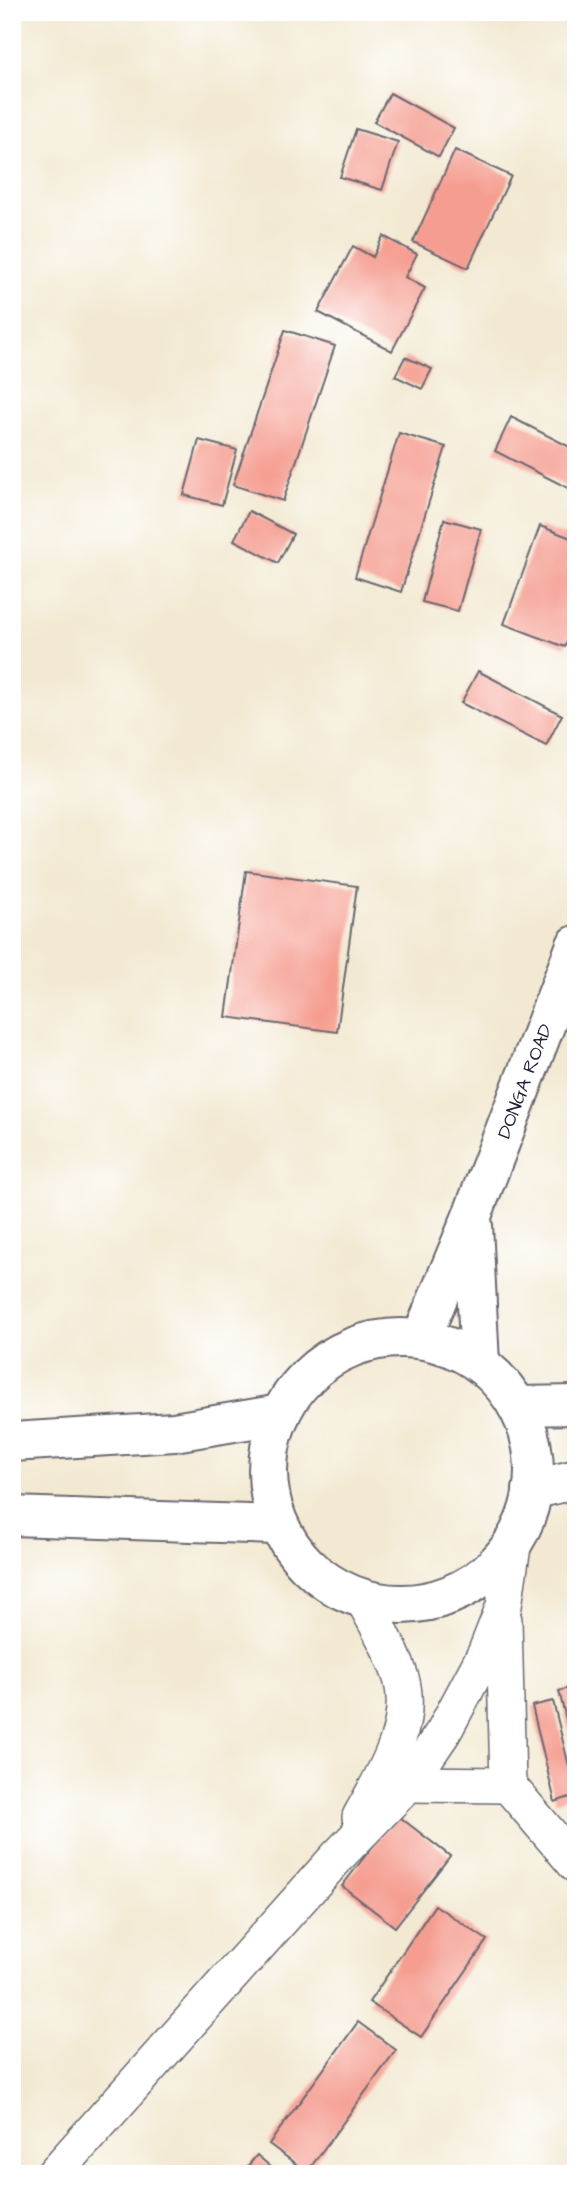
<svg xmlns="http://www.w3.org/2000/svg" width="588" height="2186" viewBox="0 0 588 2186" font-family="'Architects Daughter',sans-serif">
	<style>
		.building { fill: #f59d90 }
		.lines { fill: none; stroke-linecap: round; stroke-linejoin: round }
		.minor-casing { stroke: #6b6870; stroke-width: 38 }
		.tertiary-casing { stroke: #6b6870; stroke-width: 42 }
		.secondary-casing { stroke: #6b6870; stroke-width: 42 }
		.minor { stroke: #fff; stroke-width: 35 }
		.tertiary { stroke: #fff; stroke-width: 38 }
		.secondary { stroke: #fff; stroke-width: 38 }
		.labels { text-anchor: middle; stroke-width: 5; stroke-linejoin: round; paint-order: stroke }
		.street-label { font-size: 19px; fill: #22223b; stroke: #fff }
	</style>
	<rect width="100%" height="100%" fill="#fff"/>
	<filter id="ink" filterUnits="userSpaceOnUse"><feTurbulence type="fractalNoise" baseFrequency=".0143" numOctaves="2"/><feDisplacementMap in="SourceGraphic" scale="14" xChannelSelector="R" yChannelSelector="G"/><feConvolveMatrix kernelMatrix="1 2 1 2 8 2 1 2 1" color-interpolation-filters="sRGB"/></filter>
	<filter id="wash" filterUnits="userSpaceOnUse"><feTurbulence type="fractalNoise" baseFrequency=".00686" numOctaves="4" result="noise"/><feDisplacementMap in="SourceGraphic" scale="28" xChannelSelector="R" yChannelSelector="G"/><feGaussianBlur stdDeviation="1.57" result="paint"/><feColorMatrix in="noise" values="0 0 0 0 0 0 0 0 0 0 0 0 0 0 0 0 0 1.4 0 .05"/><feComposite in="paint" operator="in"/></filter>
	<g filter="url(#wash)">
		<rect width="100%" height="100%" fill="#f3e9d2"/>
		<g id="blocks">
			<g class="building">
				<polygon points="390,93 454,128 439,157 374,122"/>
				<polygon points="356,129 398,142 382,190 340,177"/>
				<polygon points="455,150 511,176 468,268 413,242"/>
				<polygon points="383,236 417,254 405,277 425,288 392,351 318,312 353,246 373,257"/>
				<polygon points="285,330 335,346 283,501 233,485"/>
				<polygon points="405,357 432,369 422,389 395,376"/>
				<polygon points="511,417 576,450 576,492 495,451"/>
				<polygon points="399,433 446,447 401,592 355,577"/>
				<polygon points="199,440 237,450 222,505 184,495"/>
				<polygon points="249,511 293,534 278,563 234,540"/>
				<polygon points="444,519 481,529 458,611 422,602"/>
				<polygon points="540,526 576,540 576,616 565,647 504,624"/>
				<polygon points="478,671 562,715 546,746 461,703"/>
				<polygon points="246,871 357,886 337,1032 226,1017"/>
				<polygon points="576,1686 576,1756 575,1756 559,1691"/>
				<polygon points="553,1701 576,1795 555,1802 532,1706"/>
				<polygon points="397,1815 450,1856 395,1927 342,1886"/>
				<polygon points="435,1905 487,1940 421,2037 369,2002"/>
				<polygon points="358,2022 396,2050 307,2172 269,2144"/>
				<polygon points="257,2155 279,2174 241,2174"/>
			</g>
		</g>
	</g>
	<g filter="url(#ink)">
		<use href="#blocks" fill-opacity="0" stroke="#6b6870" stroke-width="2"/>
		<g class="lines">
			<g class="minor-casing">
				<g id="minor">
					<polyline points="504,1620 508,1785 576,1865"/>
					<polyline points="408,1784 508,1785"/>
					<path d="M360,1817C382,1777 415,1726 401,1678C392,1650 377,1625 363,1599"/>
					<polyline points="54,2174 338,1856 408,1784 444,1731 485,1654 504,1606 514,1540"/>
				</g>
			</g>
			<g class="tertiary-casing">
				<g id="tertiary">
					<polyline points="473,1225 480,1364"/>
					<path id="s1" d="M421,1339L472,1216L576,945"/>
				</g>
			</g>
			<g class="secondary-casing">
				<g id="secondary">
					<circle cx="401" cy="1471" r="133"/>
					<polyline points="517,1406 576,1405"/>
					<polyline points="12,1442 174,1432 281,1414"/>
					<polyline points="532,1490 576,1479"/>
					<polyline points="12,1516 278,1525"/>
				</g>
			</g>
			<use href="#minor" class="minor"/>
			<use href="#tertiary" class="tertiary"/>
			<use href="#secondary" class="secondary"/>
		</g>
	</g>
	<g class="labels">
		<g class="street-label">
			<text dy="7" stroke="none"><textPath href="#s1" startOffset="278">DONGA ROAD</textPath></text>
		</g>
	</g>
	<rect width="588" height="2186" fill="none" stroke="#fff" stroke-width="42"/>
</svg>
